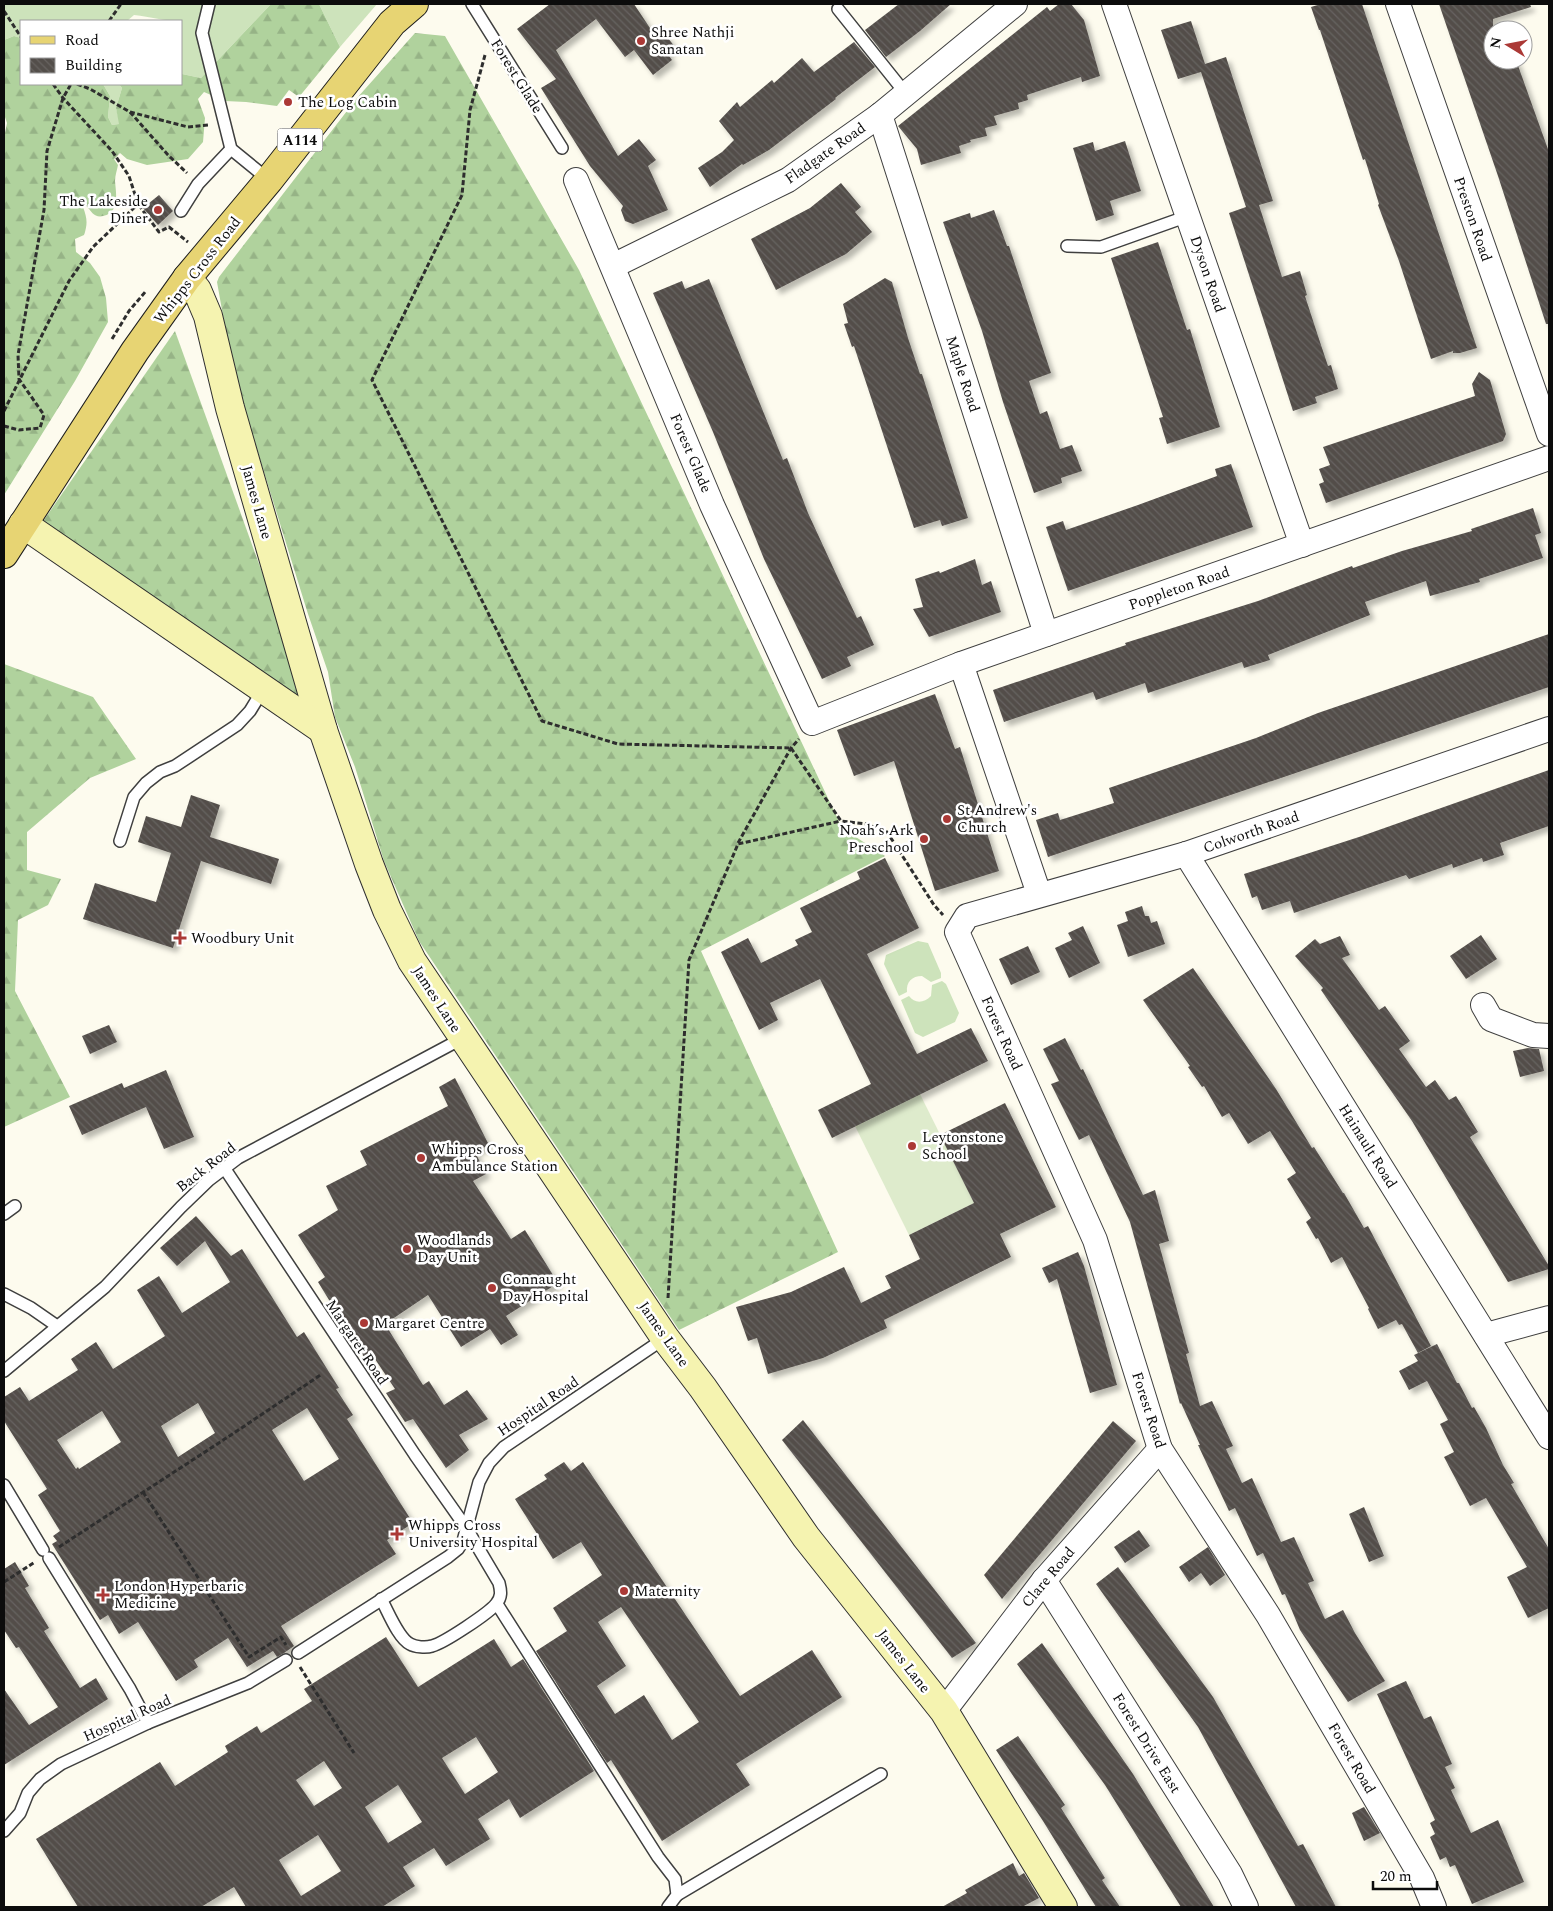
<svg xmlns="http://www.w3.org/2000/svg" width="1553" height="1911" viewBox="0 0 1553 1911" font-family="Spectral,serif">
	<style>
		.grass { fill: #cde3bb }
		.forest { fill: url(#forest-firs) }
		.pitch { fill: #deebcc }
		.building { fill: url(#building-back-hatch); fill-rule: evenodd; filter: url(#shadow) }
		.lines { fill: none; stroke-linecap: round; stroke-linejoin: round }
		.lane-casing { stroke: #3f3f3f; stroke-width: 14 }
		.street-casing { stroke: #3f3f3f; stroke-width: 26 }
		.secondary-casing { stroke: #2e2e2e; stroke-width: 30 }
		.primary-casing { stroke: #1d1d1d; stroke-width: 30 }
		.path { stroke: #2e2e2e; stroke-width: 3; stroke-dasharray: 5 2.5; stroke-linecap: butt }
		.lane { stroke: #fff; stroke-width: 11 }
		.street { stroke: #fff; stroke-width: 24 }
		.secondary { stroke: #f5f3b0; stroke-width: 28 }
		.primary { stroke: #e7d473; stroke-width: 28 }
		.poi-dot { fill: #ab3936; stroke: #fff; stroke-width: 2 }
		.labels { text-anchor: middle; stroke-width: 5; stroke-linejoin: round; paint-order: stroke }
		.shield { fill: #fff; stroke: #555; stroke-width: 1 }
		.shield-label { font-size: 14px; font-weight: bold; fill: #0c0c0c }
		.poi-label { font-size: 15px; fill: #0c0c0c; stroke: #fff; text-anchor: start }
		.street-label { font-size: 15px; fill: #0c0c0c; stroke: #fff }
	</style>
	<defs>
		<pattern id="forest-firs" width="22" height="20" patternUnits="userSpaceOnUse" patternTransform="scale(1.25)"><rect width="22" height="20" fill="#b0d29d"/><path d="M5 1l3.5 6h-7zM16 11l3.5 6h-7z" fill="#96b386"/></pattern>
		<pattern id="building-back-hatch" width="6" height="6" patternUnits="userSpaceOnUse" patternTransform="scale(1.25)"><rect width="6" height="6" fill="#534e4a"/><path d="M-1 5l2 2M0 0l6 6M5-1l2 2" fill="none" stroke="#676360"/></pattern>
		<filter id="shadow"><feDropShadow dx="4.5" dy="4.5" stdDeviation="2.5" flood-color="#0004"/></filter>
	</defs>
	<rect width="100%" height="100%" fill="#fdfbee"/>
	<g class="grass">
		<path d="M4,4H271L201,78L182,74L181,21C164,21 151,17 134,15L127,21H21V38L14,36L4,40Z"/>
		<polygon points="319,4 377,4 340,47"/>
		<polygon points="103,84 119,84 122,88 116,108 120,124 112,125 108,117 110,96"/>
		<path d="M918,941L928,943L941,973V978L931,982L922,976C912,976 906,982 907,992L899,996L884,964L886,955Z"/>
		<path d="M942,981L946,984L959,1013L955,1022L923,1037L915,1033L901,1000L909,996C915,1004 924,1003 931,996L932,985Z"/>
	</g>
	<g class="forest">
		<path d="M271,4H319L340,47L299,97L289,90L277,106L246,102L225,101L204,92L198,99L205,118L203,142L188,159L147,165L127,159L120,153L114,159L118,165C117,170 115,176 115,181C116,193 120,213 103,216C95,218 91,212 87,206L83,207C87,218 88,223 84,235L75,239L76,252L90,263L100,277L106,298L108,322L75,381L4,495V138L7,123L4,114V40L14,36L21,38V84H103L110,96L108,117L112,125L119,124L116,108L122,88L119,84H181V72L182,74L201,78Z"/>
		<polygon points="415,33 445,36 579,270 842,828 885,856 701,951 838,1252 679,1330 419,941 384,861 355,767 335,717 328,672 308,614 233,372 217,282 219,277 357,98"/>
		<polygon points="175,331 303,686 301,700 39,527"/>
		<polygon points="4,664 93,697 136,759 90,778 27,832 27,870 61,879 48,905 18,920 15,991 70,1097 4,1127"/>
	</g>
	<polygon class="pitch" points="920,1094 974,1203 909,1235 855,1126"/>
	<g class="building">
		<polygon points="550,4 634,4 654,34 661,29 675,47 667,53 672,60 653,75 634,50 625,57 596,19 556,50 618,156 639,139 656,160 648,166 668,210 633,224 625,221 621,210 623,206 590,166 541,88 556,79 517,29"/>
		<polygon points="899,4 951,4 920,31 886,57 865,30"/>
		<polygon points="1059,4 1071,4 1084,20 1100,76 1082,82 1081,77 1027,95 1028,100 1018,103 1019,109 994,116 997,125 985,128 987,136 970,140 971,142 959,146 961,153 921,165 917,149 898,126 1047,7 1050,11"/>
		<polygon points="1321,4 1362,4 1477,348 1460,353 1453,353 1453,351 1431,359 1399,261 1378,205 1379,204 1365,159 1363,160 1320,30 1319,30 1311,7"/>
		<polygon points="1439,4 1530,4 1531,7 1493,19 1493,60 1516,60 1549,152 1549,324 1546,324 1498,176"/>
		<polygon points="1191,21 1205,64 1226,57 1273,201 1259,205 1282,277 1300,271 1307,295 1305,296 1318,336 1328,366 1331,365 1338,389 1315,397 1317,403 1293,411 1229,213 1246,207 1201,72 1178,79 1161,30"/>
		<polygon points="854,42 875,67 835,98 836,99 769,150 743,165 742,164 710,187 698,168 722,152 734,140 719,121 737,102 740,107 772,80 774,83 802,58 814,72"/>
		<polygon points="1125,141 1141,191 1110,201 1114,215 1096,221 1073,148 1093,142 1095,151"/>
		<polygon points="841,183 861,207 855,212 872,232 846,254 776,290 751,239 810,208"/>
		<polygon points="159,195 173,211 158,225 143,208"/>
		<polygon points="994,210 1007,246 1009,246 1051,373 1029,381 1040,414 1047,411 1060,449 1072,445 1082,471 1061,478 1062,483 1034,493 1003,402 982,331 943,222 970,213 971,218"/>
		<polygon points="1158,242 1187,330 1190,329 1220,427 1167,444 1159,418 1163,417 1111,258"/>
		<polygon points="885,278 892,282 908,338 920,374 922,374 968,518 942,526 940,520 914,528 854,346 852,347 844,324 848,323 843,304"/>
		<polygon points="709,279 783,460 787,458 808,513 838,578 857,618 861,616 874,645 847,657 851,666 822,679 764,559 713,432 653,293 682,281 685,289"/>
		<polygon points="1479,372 1490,380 1506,434 1503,441 1326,503 1319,484 1324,482 1319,469 1330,465 1323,447 1475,396 1472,384"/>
		<polygon points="1231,464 1253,527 1068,591 1046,527 1063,521 1066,530 1138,505 1217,476 1215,469"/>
		<polygon points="1533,508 1541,533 1535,535 1543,558 1479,579 1480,582 1430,596 1426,581 1365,602 1370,615 1268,655 1270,660 1244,668 1242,662 1148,693 1145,683 1096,700 1093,692 1004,722 993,690 1126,645 1125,643 1258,601 1352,566 1353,568 1402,551 1472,531 1471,529"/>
		<polygon points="975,559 982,585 991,581 1001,612 929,637 913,609 923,607 915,579 939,571 940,573"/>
		<polygon points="1549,634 1549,687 1048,857 1036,820 1058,813 1060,820 1114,803 1109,788 1256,738 1318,713"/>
		<polygon points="935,694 955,749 960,747 999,871 935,891 894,761 854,776 837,730"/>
		<polygon points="1549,770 1549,826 1500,843 1504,855 1483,862 1482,858 1453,868 1452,864 1409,879 1406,875 1294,913 1290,901 1262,910 1257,896 1252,898 1244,874 1359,837"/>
		<polygon points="191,795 220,805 210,837 279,859 271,884 201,861 173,948 83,919 95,883 156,902 171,853 138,842 146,816 181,827"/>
		<polygon points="885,858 919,928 867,954 917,1054 971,1028 988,1061 832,1138 818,1110 871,1084 820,979 770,1003 778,1020 759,1030 721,952 748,938 761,963 798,945 795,940 812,932 800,908 860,879 857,872"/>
		<polygon points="1142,906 1145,916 1149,916 1151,923 1157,921 1165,944 1128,957 1117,925 1128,921 1125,912"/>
		<polygon points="1083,926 1100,963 1069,978 1055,948 1072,940 1068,933"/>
		<polygon points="1481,935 1497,959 1466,979 1450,956"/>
		<polygon points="1340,936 1350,955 1342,958 1379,1010 1385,1006 1410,1041 1399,1049 1426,1087 1435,1080 1449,1100 1456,1096 1478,1132 1470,1137 1549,1266 1549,1269 1508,1282 1412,1121 1321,990 1323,988 1295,956 1315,939 1320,944"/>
		<polygon points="1028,946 1040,972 1011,985 999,959"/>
		<polygon points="1193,968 1276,1089 1312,1148 1314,1147 1343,1193 1344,1193 1364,1228 1368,1226 1431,1346 1418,1353 1402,1324 1399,1325 1396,1320 1378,1329 1368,1309 1369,1308 1342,1257 1331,1263 1318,1238 1316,1239 1306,1222 1311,1218 1287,1179 1296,1173 1270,1131 1248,1144 1229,1113 1222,1117 1204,1086 1202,1087 1188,1067 1190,1066 1143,1000"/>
		<polygon points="109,1025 117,1042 90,1054 82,1036"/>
		<polygon points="1065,1038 1081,1070 1083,1069 1143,1195 1155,1190 1169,1241 1159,1244 1189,1353 1186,1354 1200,1406 1212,1401 1233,1446 1226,1449 1242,1483 1252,1478 1281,1542 1294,1537 1314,1581 1308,1583 1325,1619 1343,1610 1355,1633 1385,1681 1348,1702 1300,1630 1285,1594 1282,1595 1263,1553 1257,1556 1235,1508 1229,1511 1198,1445 1200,1445 1181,1403 1180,1404 1130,1222 1089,1135 1079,1140 1051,1084 1059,1081 1043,1049"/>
		<polygon points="1528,1048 1539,1049 1544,1071 1520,1077 1513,1051"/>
		<polygon points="166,1070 194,1137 164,1149 146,1107 82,1135 69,1106 122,1083 124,1088"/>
		<polygon points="455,1078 489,1145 475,1152 486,1174 473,1181 511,1239 525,1230 558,1283 506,1316 518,1335 501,1345 490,1329 461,1347 428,1295 385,1324 423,1385 429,1381 444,1405 467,1390 488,1419 459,1435 469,1450 446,1468 413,1419 405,1422 386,1393 395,1389 371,1353 364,1357 318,1282 325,1277 298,1235 338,1210 326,1186 367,1165 360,1151 448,1106 439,1087"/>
		<polygon points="1005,1103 1056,1207 1000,1234 1011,1257 884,1320 887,1328 823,1358 768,1374 757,1338 748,1341 736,1307 791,1292 844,1267 861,1303 891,1288 885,1276 920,1259 909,1235 974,1203 940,1135"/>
		<path d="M196,1216L231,1256L242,1249L297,1337L304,1332L339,1388L336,1389L353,1415L347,1419L413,1523L387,1540L396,1554L281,1626L294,1646L284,1653L277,1657L273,1651L247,1667L228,1638L194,1660L198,1667L176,1681L138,1622L119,1634L108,1615L100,1620L52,1544L57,1541L53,1536L60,1531L38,1495L47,1489L4,1421V1397L20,1387L29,1401L78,1370L71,1359L96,1342L113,1369L165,1336L137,1290L159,1276L182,1313L230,1282L205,1241L177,1266L160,1248ZM198,1403L215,1433L178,1457L161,1426ZM307,1408L339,1459L304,1481L272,1430ZM102,1411L121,1442L79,1469L78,1467L76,1469L57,1440Z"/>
		<polygon points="1078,1252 1084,1266 1117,1385 1090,1393 1057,1279 1049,1283 1042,1268"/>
		<polygon points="1437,1344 1457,1383 1459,1383 1472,1408 1474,1407 1486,1428 1503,1465 1514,1483 1511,1484 1549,1549 1549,1608 1528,1618 1507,1577 1527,1567 1486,1498 1470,1506 1444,1457 1454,1452 1440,1424 1448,1420 1427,1381 1409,1390 1399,1371 1418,1361 1414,1355"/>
		<polygon points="803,1420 976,1643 952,1658 782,1440"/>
		<polygon points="1113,1421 1136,1441 1002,1599 984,1575"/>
		<path d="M564,1462L571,1471L583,1462L740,1696L812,1650L842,1697L736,1764L750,1785L662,1841L611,1760L607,1763L536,1651L567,1631L553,1608L602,1575L581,1542L553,1559L515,1499L547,1479L544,1475ZM621,1607L699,1722L672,1740L644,1695L615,1714L597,1686L626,1666L598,1622Z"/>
		<polygon points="1364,1507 1384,1556 1369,1562 1349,1514"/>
		<polygon points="1139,1530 1150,1546 1125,1563 1114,1547"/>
		<polygon points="1208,1547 1225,1575 1210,1586 1201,1573 1189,1582 1179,1567"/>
		<polygon points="15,1562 29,1586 25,1588 49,1628 44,1631 80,1688 96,1678 108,1699 4,1765 4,1689 29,1725 58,1707 19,1647 16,1648 4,1630 4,1569"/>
		<polygon points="1118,1567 1213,1697 1298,1846 1303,1844 1336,1907 1296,1907 1198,1727 1096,1584"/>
		<path d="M386,1637L418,1687L494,1639L511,1667L523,1659L594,1771L520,1818L509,1799L478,1819L490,1839L446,1866L434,1848L403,1867L415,1886L382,1907H246L234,1887L201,1907H78L36,1839L160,1762L175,1786L228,1752L225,1746L257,1726L261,1733L312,1701L304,1689ZM476,1737L498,1772L465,1794L442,1758ZM324,1761L342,1788L314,1806L296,1780ZM398,1785L422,1822L388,1843L365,1807ZM318,1835L341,1871L301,1896L279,1860Z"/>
		<polygon points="1042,1643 1133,1774 1214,1907 1181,1907 1105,1785 1017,1664"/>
		<polygon points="1406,1681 1424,1719 1431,1716 1452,1764 1445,1767 1455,1788 1451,1790 1471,1833 1498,1820 1524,1882 1472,1904 1455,1865 1450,1867 1446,1857 1440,1860 1430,1837 1435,1834 1430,1823 1435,1820 1377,1694"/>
		<polygon points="1018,1736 1065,1805 1061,1808 1105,1878 1102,1880 1120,1907 1096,1907 1043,1821 996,1750"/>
		<polygon points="1364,1807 1380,1833 1364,1841 1352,1813"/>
		<polygon points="1013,1863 1019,1876 1024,1873 1039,1898 1022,1907 942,1907 967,1893 965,1890"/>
	</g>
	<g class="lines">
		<g class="lane-casing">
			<g id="lane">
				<polyline points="209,4 202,33 231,149 269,180"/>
				<polyline points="472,4 562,148"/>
				<polyline points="838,9 906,94"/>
				<polyline points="181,211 198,184 231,149"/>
				<polyline points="1067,246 1101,247 1188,216"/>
				<polyline points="120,841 134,797 146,783 160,772 175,766 237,725 250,711 264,688"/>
				<path d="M225,1169L415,1455L467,1529L499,1583C501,1591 502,1597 496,1604C489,1613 444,1643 432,1646C426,1648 415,1647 410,1644C398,1638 388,1611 381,1599"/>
				<polyline points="4,1214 15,1206"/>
				<polyline points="4,1294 31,1308 57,1326"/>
				<polyline points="4,1371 105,1287 181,1207 209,1180 238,1158 463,1038"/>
				<polyline points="4,1485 43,1550"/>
				<polyline points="49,1558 130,1689 148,1723"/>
				<polyline points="497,1604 658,1857 675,1879 677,1895 668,1907"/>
				<polyline points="298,1653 448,1557 458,1549 463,1541 479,1482 489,1463 504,1447 665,1338"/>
				<polyline points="4,1831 20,1813 28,1793 40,1779 61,1764 148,1723 248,1683 286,1660"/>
				<polyline points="677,1895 881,1774"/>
			</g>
		</g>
		<g class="street-casing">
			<g id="street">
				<polyline points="1114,4 1302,545"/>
				<polyline points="1398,4 1549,434"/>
				<polyline points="880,115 1046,634"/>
				<polyline points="576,180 712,505 812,723 961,664 1549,458"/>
				<polyline points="613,266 788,180 880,115 1015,4"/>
				<polyline points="961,664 1039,894"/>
				<polyline points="1186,854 1549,1437"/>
				<polyline points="1483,1005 1491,1019 1533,1035 1549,1036"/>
				<polyline points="1486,1335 1549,1318"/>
				<polyline points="1044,1580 1230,1874 1246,1907"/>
				<polyline points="944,1711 1044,1580 1160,1449"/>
				<polyline points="1434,1907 1422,1878 1268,1615 1160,1449 1095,1240 957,932 967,916 1186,854 1549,729"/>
			</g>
		</g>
		<g class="secondary-casing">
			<g id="secondary">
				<polyline points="187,278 197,290 208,316 230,408 323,730 369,864 387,910 412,961 665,1338 703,1388 806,1537 944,1711 1063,1907"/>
				<polyline points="23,524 323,730"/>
			</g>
		</g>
		<g class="primary-casing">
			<polyline id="primary" points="4,554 135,351 187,278 269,180 392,23 414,4"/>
		</g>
		<g class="path">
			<polyline points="4,11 21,37"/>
			<polyline points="109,21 121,4"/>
			<polyline points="485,55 470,110 462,195 372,380 542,721 618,744 791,748"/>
			<polyline points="53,84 63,98 112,151 129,176 138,204 159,232 169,227 188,242"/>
			<polyline points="77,84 90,89 130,112 188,127 209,125"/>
			<polyline points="130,112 168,155 187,173"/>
			<polyline points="112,339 129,311 146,291"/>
			<polyline points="4,411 69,281 93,247 138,204"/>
			<polyline points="4,426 19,430 40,428 44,415 19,379 18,355 44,210 47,151 63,98 71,84"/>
			<polyline points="791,748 841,821 866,824 887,832 934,905 943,915"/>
			<polyline points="738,843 791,748 799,739"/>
			<polyline points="668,1298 689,960 738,844 841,821"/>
			<polyline points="143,1492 249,1657 281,1637 286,1645"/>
			<polyline points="59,1547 231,1435 322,1374"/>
			<polyline points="4,1582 35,1562"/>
			<polyline points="300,1667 354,1753"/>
		</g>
		<use href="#lane" class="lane"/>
		<use href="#street" class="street"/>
		<use href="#secondary" class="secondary"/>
		<use href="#primary" class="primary"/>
	</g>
	<g class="poi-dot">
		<circle cx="641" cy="41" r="5"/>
		<circle cx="288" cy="102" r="5"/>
		<circle cx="158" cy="210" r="5"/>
		<circle cx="947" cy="819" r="5"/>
		<circle cx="924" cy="839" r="5"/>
		<path d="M177.5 930.5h5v5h5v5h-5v5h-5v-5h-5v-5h5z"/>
		<circle cx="912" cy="1146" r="5"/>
		<circle cx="421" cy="1158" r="5"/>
		<circle cx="407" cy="1249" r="5"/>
		<circle cx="492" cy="1288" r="5"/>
		<circle cx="364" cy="1323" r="5"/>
		<path d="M394.5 1526.5h5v5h5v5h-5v5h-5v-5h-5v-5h5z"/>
		<circle cx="624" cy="1591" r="5"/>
		<path d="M100.5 1587.5h5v5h5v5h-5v5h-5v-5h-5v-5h5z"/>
	</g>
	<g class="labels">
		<rect class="shield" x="277.5" y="128.5" width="45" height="23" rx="4"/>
		<g class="shield-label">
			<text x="300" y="145">A114</text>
		</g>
		<g class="poi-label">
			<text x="651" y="37">Shree Nathji<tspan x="651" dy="17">Sanatan</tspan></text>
			<text x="298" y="107">The Log Cabin</text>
			<text x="148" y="206" text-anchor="end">The Lakeside<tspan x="148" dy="17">Diner</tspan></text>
			<text x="957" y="815">St Andrew's<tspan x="957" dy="17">Church</tspan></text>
			<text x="914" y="835" text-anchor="end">Noah’s Ark<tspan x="914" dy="17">Preschool</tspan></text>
			<text x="191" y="943">Woodbury Unit</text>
			<text x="922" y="1142">Leytonstone<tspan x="922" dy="17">School</tspan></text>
			<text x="431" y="1154">Whipps Cross<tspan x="431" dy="17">Ambulance Station</tspan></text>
			<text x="417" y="1245">Woodlands<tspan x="417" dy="17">Day Unit</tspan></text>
			<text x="502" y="1284">Connaught<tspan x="502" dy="17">Day Hospital</tspan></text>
			<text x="374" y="1328">Margaret Centre</text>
			<text x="408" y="1530">Whipps Cross<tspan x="408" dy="17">University Hospital</tspan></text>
			<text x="114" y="1591">London Hyperbaric<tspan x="114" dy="17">Medicine</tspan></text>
			<text x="634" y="1596">Maternity</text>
		</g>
		<g class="street-label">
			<text transform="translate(517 76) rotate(58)" y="5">Forest Glade</text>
			<text transform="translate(825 153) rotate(-35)" y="5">Fladgate Road</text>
			<text transform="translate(1473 219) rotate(71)" y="5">Preston Road</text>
			<text transform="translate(197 270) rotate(-52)" y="5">Whipps Cross Road</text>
			<text transform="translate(1208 274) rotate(71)" y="5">Dyson Road</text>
			<text transform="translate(963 374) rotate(72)" y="5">Maple Road</text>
			<text transform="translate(691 453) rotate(67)" y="5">Forest Glade</text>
			<text transform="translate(257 502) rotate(74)" y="5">James Lane</text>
			<text transform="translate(1179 588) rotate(-19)" y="5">Poppleton Road</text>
			<text transform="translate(1251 832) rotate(-19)" y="5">Colworth Road</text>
			<text transform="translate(437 999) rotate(57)" y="5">James Lane</text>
			<text transform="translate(1002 1033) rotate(66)" y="5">Forest Road</text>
			<text transform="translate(1368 1146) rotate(58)" y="5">Hainault Road</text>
			<text transform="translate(206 1167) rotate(-38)" y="5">Back Road</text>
			<text transform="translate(664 1334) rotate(55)" y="5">James Lane</text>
			<text transform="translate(357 1342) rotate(56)" y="5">Margaret Road</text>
			<text transform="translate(538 1406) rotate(-34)" y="5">Hospital Road</text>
			<text transform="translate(1149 1410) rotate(72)" y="5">Forest Road</text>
			<text transform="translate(1048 1577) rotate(-50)" y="5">Clare Road</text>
			<text transform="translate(904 1661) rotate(52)" y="5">James Lane</text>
			<text transform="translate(127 1718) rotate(-24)" y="5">Hospital Road</text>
			<text transform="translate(1147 1743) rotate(58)" y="5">Forest Drive East</text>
			<text transform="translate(1352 1758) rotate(60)" y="5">Forest Road</text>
		</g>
	</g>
	<rect width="1553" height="1911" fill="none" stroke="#0c0c0c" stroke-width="10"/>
	<rect x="20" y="20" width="162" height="65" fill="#ffffff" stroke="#9e9e9e"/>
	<rect x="30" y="36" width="25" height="8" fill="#e7d473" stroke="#9e9e9e"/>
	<text x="65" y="45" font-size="15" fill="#0c0c0c">Road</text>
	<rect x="30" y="58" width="25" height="15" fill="url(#building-back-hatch)" stroke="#9e9e9e"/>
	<text x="65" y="70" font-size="15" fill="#0c0c0c">Building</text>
	<g transform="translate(1508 45) rotate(280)"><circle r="24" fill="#ffffff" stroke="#9e9e9e"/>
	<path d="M0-4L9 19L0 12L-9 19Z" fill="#ab3936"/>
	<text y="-8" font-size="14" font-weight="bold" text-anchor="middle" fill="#0c0c0c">N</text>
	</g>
	<path d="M1373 1881v8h64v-8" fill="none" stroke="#0c0c0c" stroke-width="2.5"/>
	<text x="1380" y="1881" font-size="15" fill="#0c0c0c" stroke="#ffffff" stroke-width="4" paint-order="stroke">20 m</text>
</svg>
